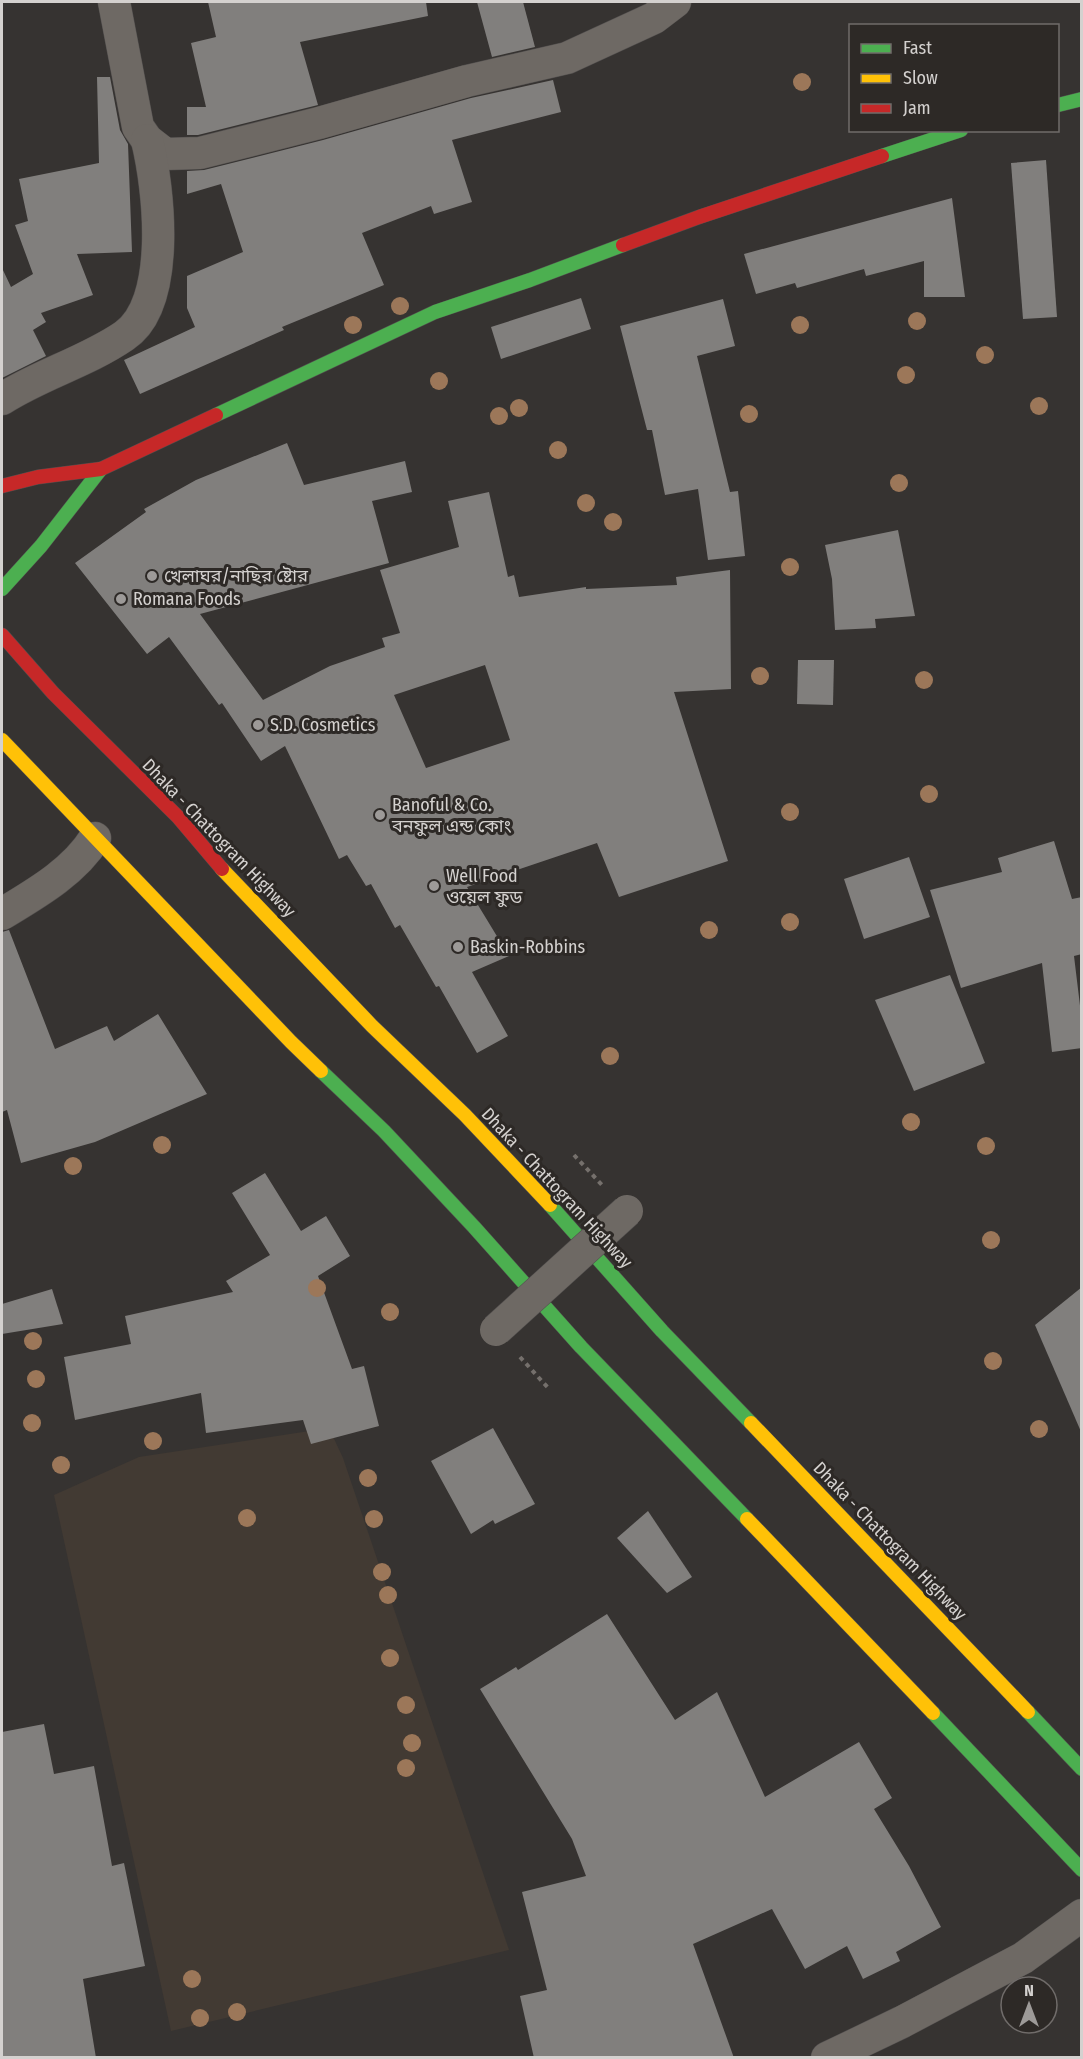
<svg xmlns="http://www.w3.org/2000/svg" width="1083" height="2059" viewBox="0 0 1083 2059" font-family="'Fira Sans Condensed','Noto Sans Bengali',sans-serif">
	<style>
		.built { fill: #423a33 }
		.building { fill: #817f7d; fill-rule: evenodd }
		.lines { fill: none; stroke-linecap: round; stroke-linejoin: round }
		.street-casing { stroke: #524f4e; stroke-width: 33 }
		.fast-casing { stroke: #524f4e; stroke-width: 15 }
		.slow-casing { stroke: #524f4e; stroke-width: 15 }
		.jam-casing { stroke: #524f4e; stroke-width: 15 }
		.path { stroke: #75706c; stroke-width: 4; stroke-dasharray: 4.5 4.5; stroke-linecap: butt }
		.street { stroke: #6e6964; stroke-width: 32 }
		.fast { stroke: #4caf50; stroke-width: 14 }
		.slow { stroke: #ffc107; stroke-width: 14 }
		.jam { stroke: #c62828; stroke-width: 14 }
		.street-bridge-casing { stroke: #524f4e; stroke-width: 33; stroke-linecap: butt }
		.street-bridge { stroke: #6e6964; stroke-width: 32 }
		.tree { fill: #9c7759 }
		.poi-dot { fill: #9d9a98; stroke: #2d2926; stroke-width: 2 }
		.labels { text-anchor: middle; stroke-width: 6; stroke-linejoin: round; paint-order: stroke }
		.poi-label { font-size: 18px; fill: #d4d1cf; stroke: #2d2926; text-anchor: start }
		.street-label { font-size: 18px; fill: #d4d1cf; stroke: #2d2926 }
	</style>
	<rect width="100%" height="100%" fill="#363331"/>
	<polygon class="built" points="329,1428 343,1458 509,1950 171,2031 54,1495 139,1457"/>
	<g class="building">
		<polygon points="208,2 426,2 428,16 300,42 318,105 198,135 187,135 187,107 206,107 191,43 216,37"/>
		<polygon points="477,2 523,2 535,47 492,57"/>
		<polygon points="97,77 110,77 120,130 128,144 132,252 77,254 93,295 41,313 46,322 33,330 46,356 2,378 2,268 11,287 33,274 15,225 28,221 19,179 99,163"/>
		<polygon points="553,80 561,112 452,140 472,202 434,214 431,206 362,233 384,285 282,327 284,330 140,394 124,360 195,327 187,308 187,276 243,252 221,184 187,194 187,171 204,170 323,140 471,98"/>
		<polygon points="1046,160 1057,317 1023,319 1011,163"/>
		<polygon points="952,198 965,297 924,297 924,261 866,276 864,269 797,288 795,283 756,294 744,254"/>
		<polygon points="581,298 591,329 501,359 491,327"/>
		<polygon points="723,299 735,346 697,356 730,492 738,491 745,556 708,560 698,489 665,495 652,430 647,430 620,326"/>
		<path d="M287,443L304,485L405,461L412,492L372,501L389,563L200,614L263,700L330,666L385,647L382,638L400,633L380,570L459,547L448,501L489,492L508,577L514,575L519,597L586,587V589L677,585L676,577L730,570L731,689L674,692L728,861L619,897L597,843L467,887L509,956L472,972L508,1036L477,1053L439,986L436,987L400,925L395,928L371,884L366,886L347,855L339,859L285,746L261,761L222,703L219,705L169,637L147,654L75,563L146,512L144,509L196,480ZM485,665L510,740L426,768L394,695Z"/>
		<polygon points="898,530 915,616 875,619 876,628 835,630 832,579 825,545"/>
		<polygon points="798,660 834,660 833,705 797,704"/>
		<polygon points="1054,841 1072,899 1082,897 1082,954 1074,956 1082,1022 1082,1048 1052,1052 1042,963 961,988 930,890 1002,872 998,858"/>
		<polygon points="909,857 930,917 864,939 844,879"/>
		<polygon points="9,930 55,1049 107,1026 114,1041 158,1014 207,1094 95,1142 21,1163 7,1110 2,1112 2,932"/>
		<polygon points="950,975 985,1063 914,1091 875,1000"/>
		<polygon points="265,1173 301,1231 326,1216 350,1256 318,1276 352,1369 364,1366 379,1426 311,1444 303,1420 206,1433 201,1393 75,1420 64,1357 131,1344 125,1316 233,1292 226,1281 270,1255 232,1193"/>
		<polygon points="1082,1287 1082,1434 1035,1325"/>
		<polygon points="52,1289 63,1324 2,1334 2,1304"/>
		<polygon points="493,1428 535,1504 495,1524 493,1520 471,1534 431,1461"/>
		<polygon points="648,1511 692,1577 667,1593 617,1538"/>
		<polygon points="607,1614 675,1720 717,1692 765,1797 859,1742 892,1798 874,1809 909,1866 941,1927 896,1952 900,1961 863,1979 847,1946 805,1969 772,1909 693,1944 734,2058 534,2058 520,1996 547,1990 522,1892 586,1876 572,1839 480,1689 516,1667 518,1670"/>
		<polygon points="44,1724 54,1774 94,1766 112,1866 124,1863 145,1966 83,1979 96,2058 2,2058 2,1732"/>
	</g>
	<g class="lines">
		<g class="street-casing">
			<g id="street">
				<polyline points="114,2 138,127 147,140 165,154 200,153 319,123 467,81 567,58 654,18 675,2"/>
				<path d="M2,399C41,374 86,362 124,336C172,304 159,189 147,140"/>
				<path d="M2,914C35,894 74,872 95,838"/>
				<polyline points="827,2058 902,2022 1023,1958 1082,1915"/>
			</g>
		</g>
		<g class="fast-casing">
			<g id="fast">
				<polyline points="1058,105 1082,99"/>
				<polyline points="882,156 961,130"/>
				<polyline points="216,415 435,312 530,280 623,245"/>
				<polyline points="2,589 41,546 101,469"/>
				<polyline points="321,1071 384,1131 474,1227 581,1347 747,1519"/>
				<polyline points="550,1205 662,1331 751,1423"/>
				<polyline points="1028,1712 1082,1769"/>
				<polyline points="933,1713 1082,1870"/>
			</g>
		</g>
		<g class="slow-casing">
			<g id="slow">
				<polyline points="2,740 291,1042 321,1071"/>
				<polyline points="222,869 372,1026 465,1115 550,1205"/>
				<polyline points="751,1423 1028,1712"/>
				<polyline points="747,1519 933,1713"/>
			</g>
		</g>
		<g class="jam-casing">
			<g id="jam">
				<polyline points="623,245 699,217 882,156"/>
				<polyline points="2,486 38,477 101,469 216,415"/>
				<polyline points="2,635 53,693 178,817 222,869"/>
			</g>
		</g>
		<g class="path">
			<polyline points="574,1155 602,1185"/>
			<polyline points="520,1357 550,1390"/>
		</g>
		<use href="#street" class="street"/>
		<use href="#fast" class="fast"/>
		<use href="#slow" class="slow"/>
		<use href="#jam" class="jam"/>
		<g class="street-bridge-casing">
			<polyline id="street-bridge" points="496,1330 627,1211"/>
		</g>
		<use href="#street-bridge" class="street-bridge"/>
	</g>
	<g class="tree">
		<circle cx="802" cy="82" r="9"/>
		<circle cx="400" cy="306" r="9"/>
		<circle cx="917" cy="321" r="9"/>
		<circle cx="353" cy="325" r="9"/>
		<circle cx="800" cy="325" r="9"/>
		<circle cx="985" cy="355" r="9"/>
		<circle cx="906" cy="375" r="9"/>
		<circle cx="439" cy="381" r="9"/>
		<circle cx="1039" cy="406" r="9"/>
		<circle cx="519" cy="408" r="9"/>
		<circle cx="749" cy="414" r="9"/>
		<circle cx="499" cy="416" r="9"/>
		<circle cx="558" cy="450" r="9"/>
		<circle cx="899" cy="483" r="9"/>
		<circle cx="586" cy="503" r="9"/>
		<circle cx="613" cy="522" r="9"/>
		<circle cx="790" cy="567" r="9"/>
		<circle cx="760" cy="676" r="9"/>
		<circle cx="924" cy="680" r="9"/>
		<circle cx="929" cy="794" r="9"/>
		<circle cx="790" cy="812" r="9"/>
		<circle cx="790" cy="922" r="9"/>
		<circle cx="709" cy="930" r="9"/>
		<circle cx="610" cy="1056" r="9"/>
		<circle cx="911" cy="1122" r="9"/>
		<circle cx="162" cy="1145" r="9"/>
		<circle cx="986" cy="1146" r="9"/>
		<circle cx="73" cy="1166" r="9"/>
		<circle cx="991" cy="1240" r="9"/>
		<circle cx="317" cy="1288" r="9"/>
		<circle cx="390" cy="1312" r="9"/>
		<circle cx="33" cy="1341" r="9"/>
		<circle cx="993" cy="1361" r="9"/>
		<circle cx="36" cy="1379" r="9"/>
		<circle cx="32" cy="1423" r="9"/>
		<circle cx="1039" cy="1429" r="9"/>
		<circle cx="153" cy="1441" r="9"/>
		<circle cx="61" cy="1465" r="9"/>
		<circle cx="368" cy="1478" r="9"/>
		<circle cx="247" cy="1518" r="9"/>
		<circle cx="374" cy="1519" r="9"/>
		<circle cx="382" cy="1572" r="9"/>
		<circle cx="388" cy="1595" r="9"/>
		<circle cx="390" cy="1658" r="9"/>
		<circle cx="406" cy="1705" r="9"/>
		<circle cx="412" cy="1743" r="9"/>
		<circle cx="406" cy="1768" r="9"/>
		<circle cx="192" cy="1979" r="9"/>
		<circle cx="237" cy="2012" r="9"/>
		<circle cx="200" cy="2018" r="9"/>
	</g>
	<g class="poi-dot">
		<circle cx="152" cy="576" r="6"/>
		<circle cx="121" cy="599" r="6"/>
		<circle cx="258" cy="725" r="6"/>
		<circle cx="380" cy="815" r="6"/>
		<circle cx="434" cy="886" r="6"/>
		<circle cx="458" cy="947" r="6"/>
	</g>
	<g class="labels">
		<g class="poi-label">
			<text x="164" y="582">খেলাঘর/নাছির ষ্টোর</text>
			<text x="133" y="605">Romana Foods</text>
			<text x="270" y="731">S.D. Cosmetics</text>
			<text x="392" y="811">Banoful &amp; Co.<tspan x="392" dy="21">বনফুল এন্ড কোং</tspan></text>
			<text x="446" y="882">Well Food<tspan x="446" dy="21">ওয়েল ফুড</tspan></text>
			<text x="470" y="953">Baskin-Robbins</text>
		</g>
		<g class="street-label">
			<text transform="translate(219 838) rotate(46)" y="6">Dhaka - Chattogram Highway</text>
			<text transform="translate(557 1188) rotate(47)" y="6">Dhaka - Chattogram Highway</text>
			<text transform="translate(890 1541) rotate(46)" y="6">Dhaka - Chattogram Highway</text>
		</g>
	</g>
	<rect width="1083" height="2059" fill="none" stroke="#d4d1cf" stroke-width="6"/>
	<rect x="849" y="24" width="210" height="108" fill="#2d2926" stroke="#706c6a" stroke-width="1.5"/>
	<rect x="861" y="44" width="30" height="9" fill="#4caf50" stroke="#706c6a" stroke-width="1.5"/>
	<text x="903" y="54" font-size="18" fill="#d4d1cf">Fast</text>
	<rect x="861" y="74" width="30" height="9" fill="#ffc107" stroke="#706c6a" stroke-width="1.5"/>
	<text x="903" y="84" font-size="18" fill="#d4d1cf">Slow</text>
	<rect x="861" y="104" width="30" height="9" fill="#c62828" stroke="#706c6a" stroke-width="1.5"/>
	<text x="903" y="114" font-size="18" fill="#d4d1cf">Jam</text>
	<g transform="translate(1029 2005)"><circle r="28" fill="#2d2926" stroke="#706c6a" stroke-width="1.5"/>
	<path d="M0-4.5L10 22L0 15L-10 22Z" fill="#9d9a98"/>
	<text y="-9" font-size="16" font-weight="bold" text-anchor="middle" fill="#d4d1cf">N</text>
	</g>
</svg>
